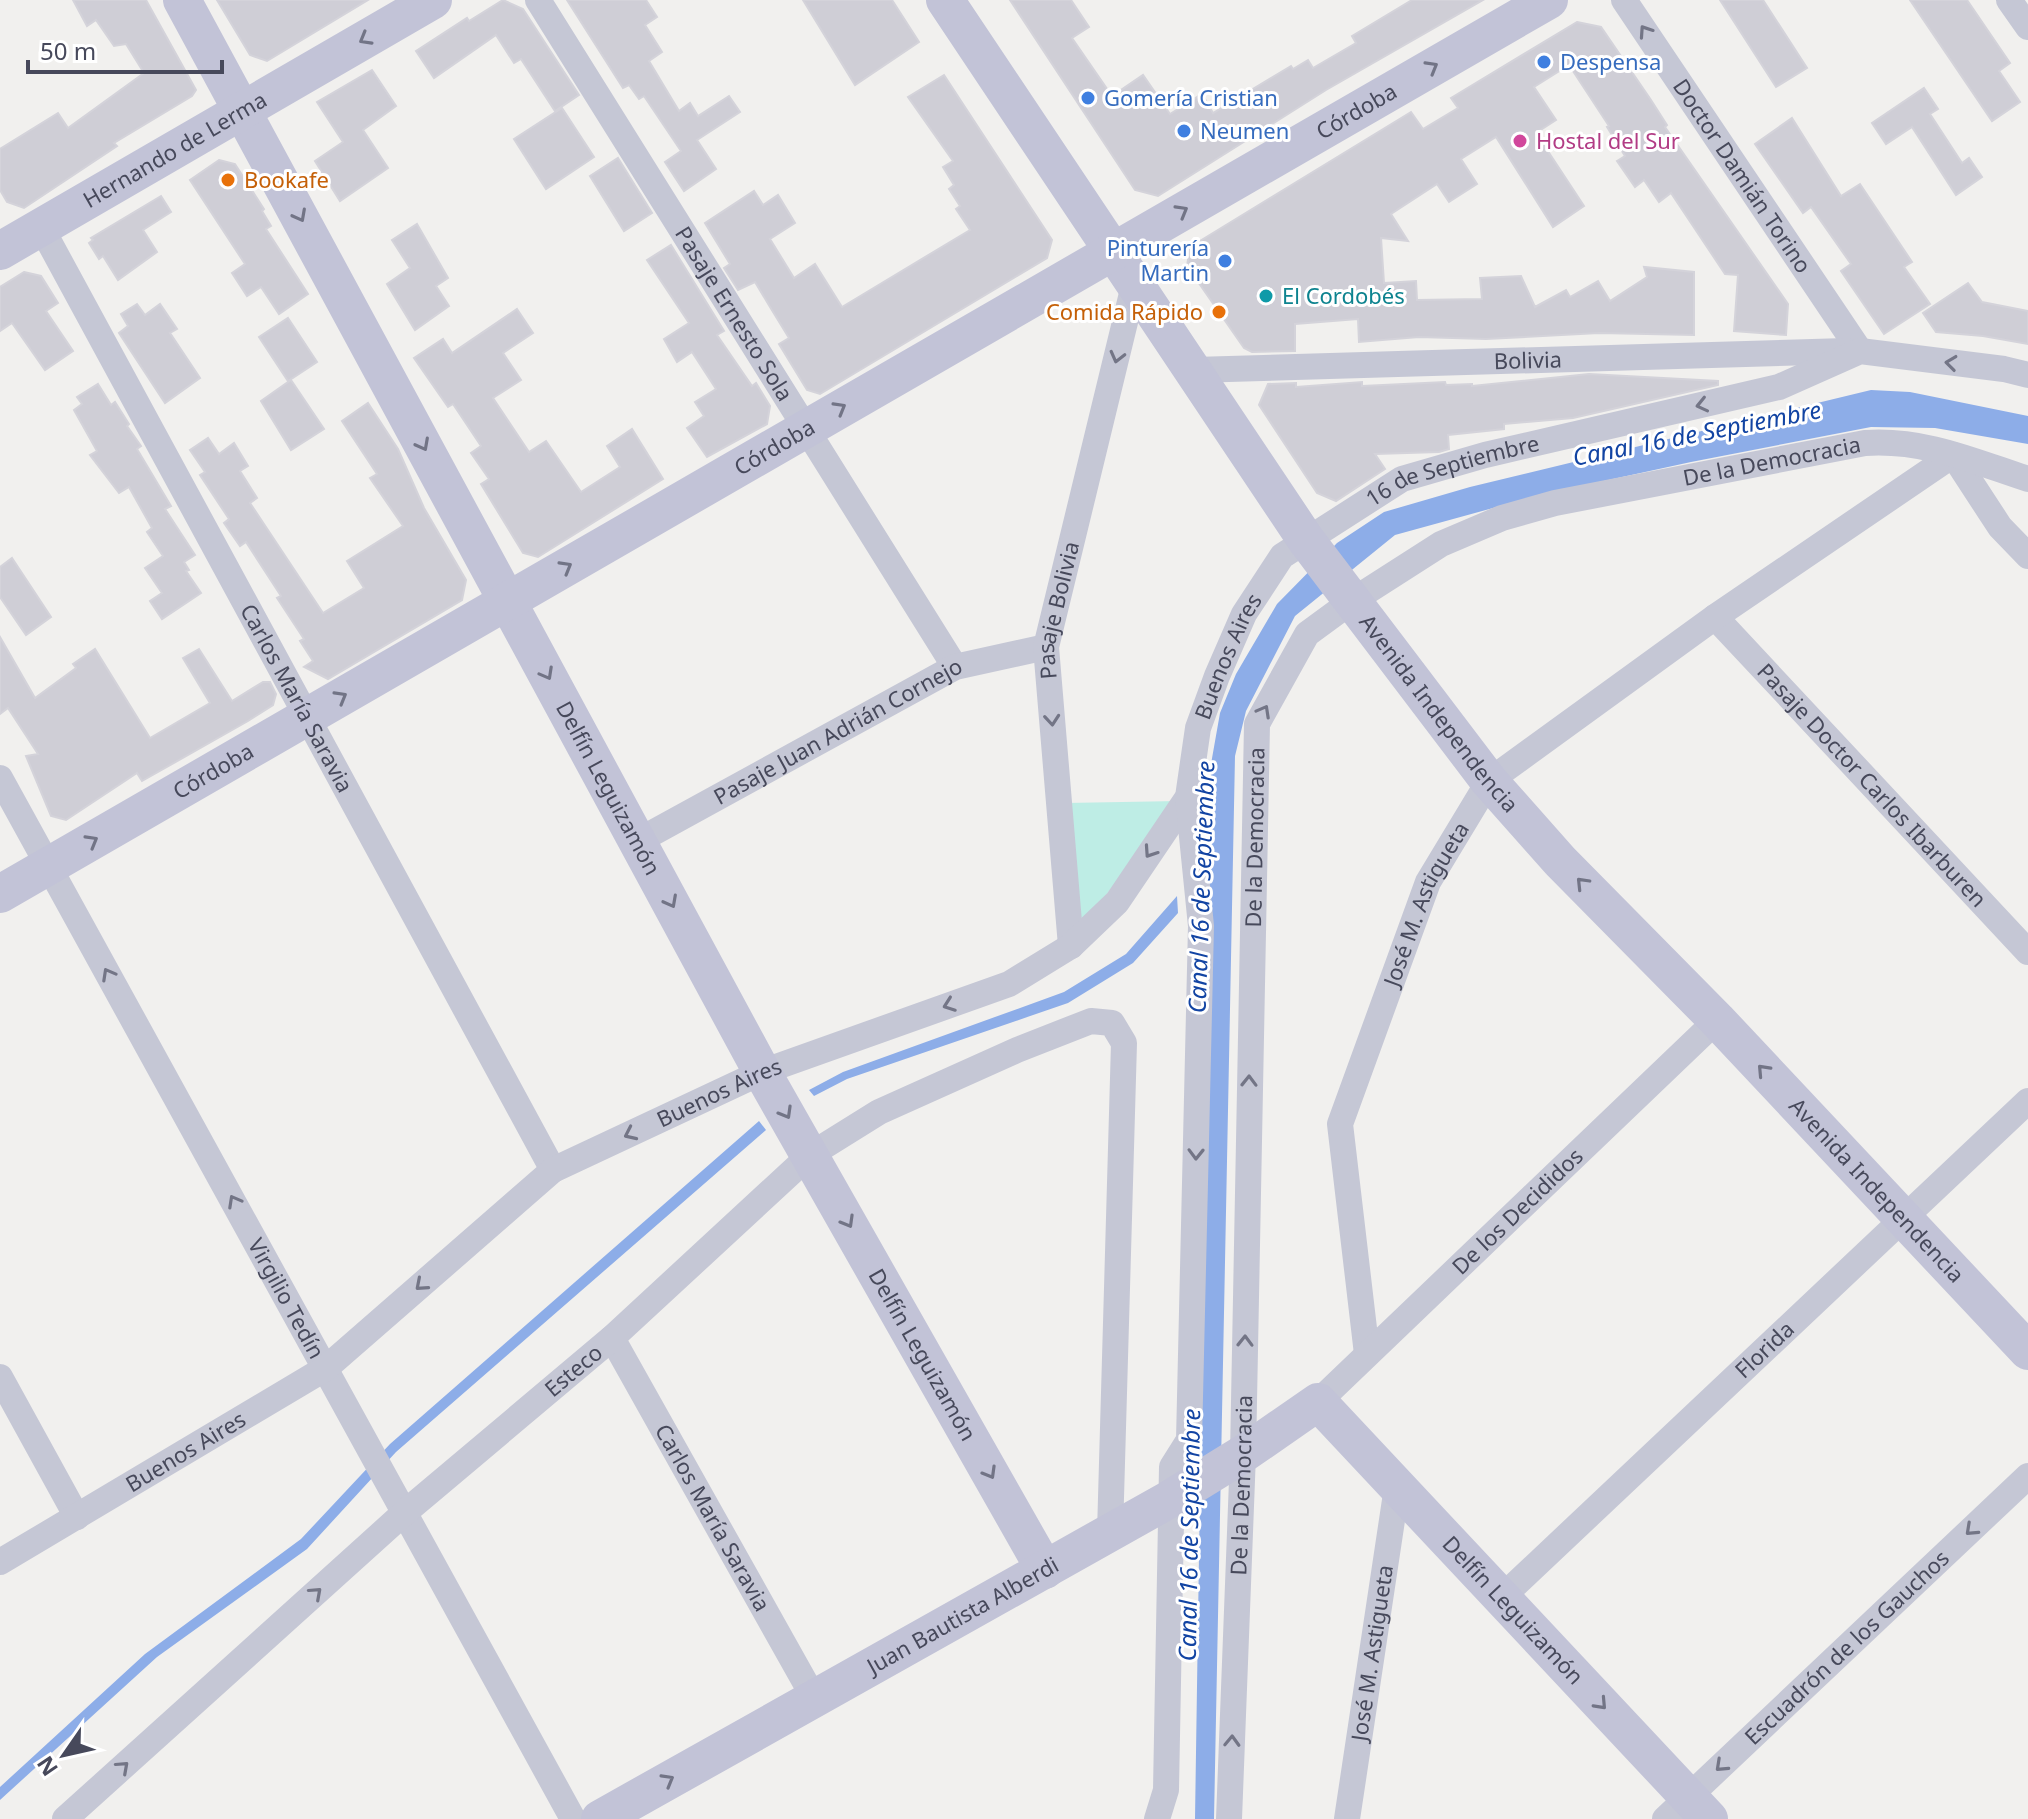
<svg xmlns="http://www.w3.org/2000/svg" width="2028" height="1819" viewBox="0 0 2028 1819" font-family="'Noto Sans',sans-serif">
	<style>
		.green { fill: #beede5 }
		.water { fill: #8dade8 }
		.building { fill: #cfced6; stroke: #d4d3da; stroke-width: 2 }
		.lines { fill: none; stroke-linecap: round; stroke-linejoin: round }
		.street { stroke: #c5c7d5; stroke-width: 26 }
		.secondary { stroke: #c2c3d7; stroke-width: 38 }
		.oneway { stroke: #737586 }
		.oneway2 { stroke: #727486 }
		.shop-dot { fill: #3f7fe0; stroke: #fff; stroke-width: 3 }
		.hotel-dot { fill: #d1479c; stroke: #fff; stroke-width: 3 }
		.food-dot { fill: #e8710a; stroke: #fff; stroke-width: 3 }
		.culture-dot { fill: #0f9aa8; stroke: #fff; stroke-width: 3 }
		.labels { text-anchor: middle; stroke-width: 6; stroke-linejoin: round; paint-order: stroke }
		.shop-label { font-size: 22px; fill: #366cbe; stroke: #fff; text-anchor: start }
		.street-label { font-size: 22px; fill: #47495b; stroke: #fff }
		.hotel-label { font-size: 22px; fill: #b23c85; stroke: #fff; text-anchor: start }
		.food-label { font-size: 22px; fill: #c56008; stroke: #fff; text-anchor: start }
		.culture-label { font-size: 22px; fill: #0d838f; stroke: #fff; text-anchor: start }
		.water-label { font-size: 24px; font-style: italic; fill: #1244a3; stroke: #fff }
	</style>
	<rect width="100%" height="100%" fill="#f1f0ee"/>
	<polygon class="green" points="1179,801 1075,935 1065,803"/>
	<g class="water">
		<polygon points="1871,390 1910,392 2028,416 2028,444 1935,428 1871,427 1691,462 1544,494 1395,535 1295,616 1246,711 1235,756 1214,1819 1195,1819 1211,764 1220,713 1236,674 1277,604 1337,543 1384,512 1470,487"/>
		<polygon points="1177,896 1178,913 1133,963 1068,1003 847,1079 814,1096 809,1090 843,1072 1064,992 1126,954"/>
		<polygon points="759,1121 766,1130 396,1452 307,1549 157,1657 0,1800 0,1787 145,1654 301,1539 390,1444"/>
	</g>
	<g class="building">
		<polygon points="73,0 146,0 196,90 192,96 114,143 117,146 24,208 7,202 0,190 0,149 58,113 68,128 144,73 126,44 114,46 96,20 87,26"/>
		<polygon points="217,0 368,0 267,61 250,55"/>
		<polygon points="503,0 523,9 579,95 555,111 521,59 514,63 496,35 434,78 416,51 467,18 469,21"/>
		<polygon points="567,0 646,0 657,17 645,25 662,52 649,61 679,111 690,103 698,116 729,96 740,112 697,140 716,169 684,191 665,162 681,151 644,96 639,99 629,85 623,88"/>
		<polygon points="803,0 892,0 919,42 855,85"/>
		<polygon points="1010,0 1071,0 1089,27 1072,38 1112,96 1143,75 1170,114 1202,94 1213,113 1291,66 1293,69 1308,60 1313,68 1356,43 1352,36 1412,0 1483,0 1326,90 1158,196 1135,190"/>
		<polygon points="1720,0 1763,0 1807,68 1776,87"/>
		<polygon points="1910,0 1967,0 2010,63 1999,71 2020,102 1992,121"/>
		<polygon points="1577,22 1601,27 1651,100 1667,125 1665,127 1788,304 1786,335 1734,331 1738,275 1725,274 1671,193 1659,202 1644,180 1635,187 1617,161 1625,156 1607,127 1609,126 1569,65 1534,87 1556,120 1536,133 1584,206 1553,227 1496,137 1461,159 1477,184 1449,202 1437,184 1391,214 1408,241 1381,238 1384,283 1416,281 1417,300 1482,299 1480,278 1521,276 1535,307 1566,290 1570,297 1598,281 1610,301 1647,277 1644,267 1694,272 1694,335 1599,333 1486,339 1419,337 1359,342 1358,319 1295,324 1295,351 1252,352 1244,348 1187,266 1190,247 1411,112 1423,129 1458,108 1451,98"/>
		<polygon points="372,70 396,106 363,130 388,168 340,201 315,161 343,142 317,102"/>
		<polygon points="944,75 1052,240 1047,258 820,394 807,390 779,344 789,338 770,307 755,282 738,290 724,268 730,264 705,223 754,191 763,205 778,195 795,223 770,239 794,278 815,264 842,307 970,230 956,209 960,206 949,189 954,185 943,167 953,161 908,97"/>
		<polygon points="1924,88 1938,109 1930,114 1962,163 1969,158 1982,177 1956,195 1912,127 1886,144 1872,123"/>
		<polygon points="562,108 594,157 546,189 514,139"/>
		<polygon points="1792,118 1841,196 1860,184 1912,262 1904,267 1930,304 1884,334 1841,271 1851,264 1811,207 1803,213 1755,144"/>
		<polygon points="618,158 652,213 624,231 590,176"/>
		<polygon points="219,160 235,164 264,209 262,211 271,226 266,229 308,294 279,314 261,287 247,296 232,273 245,264 190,180"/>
		<polygon points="161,196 171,212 143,230 157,252 118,280 103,256 99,259 89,243 93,240 91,238"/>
		<polygon points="417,224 448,278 436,286 449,306 415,330 387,284 410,268 392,240"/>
		<polygon points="671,245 724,331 717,335 752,386 756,383 770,406 767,424 707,457 687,428 704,416 695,402 716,389 692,352 677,362 664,339 689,323 647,260"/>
		<polygon points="24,272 41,276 58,303 46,311 73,351 45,370 12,323 0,331 0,287"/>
		<polygon points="1968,283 1982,302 2028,311 2028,344 1983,336 1936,332 1923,313"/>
		<polygon points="137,304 145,315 160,304 177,329 170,333 200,378 165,403 119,333 128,326 121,314"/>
		<polygon points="517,309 533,333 503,353 521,380 493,398 529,452 546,441 581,492 620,467 607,446 632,429 663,479 538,557 523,553 481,484 489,479 471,453 481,446 453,404 448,407 414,358 443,339 452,353"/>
		<polygon points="288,318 317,362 288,381 259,337"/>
		<polygon points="1589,374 1718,381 1718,385 1573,418 1504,424 1504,429 1448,435 1449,449 1439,452 1375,454 1385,469 1336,501 1317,493 1259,405 1268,384 1296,383 1296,387 1362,382 1362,386 1445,382 1446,385 1472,384 1472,386"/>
		<polygon points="291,380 324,429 291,450 261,401"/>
		<polygon points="98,384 111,405 115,402 129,424 127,426 141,446 137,449 171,506 165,509 195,555 184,562 189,570 186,571 201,593 162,619 150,601 162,593 145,568 163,556 147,532 152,528 129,487 119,493 90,455 97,451 74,410 82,404 77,397"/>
		<polygon points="368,403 398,449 424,508 466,580 462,600 328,679 304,667 313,661 300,641 304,639 277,598 281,596 246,542 240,546 224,523 229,519 200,475 205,472 190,450 208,438 219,454 234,443 248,466 240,471 257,498 250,503 323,613 364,588 347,561 403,526 370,478 377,474 342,421"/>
		<polygon points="12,558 51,617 26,635 0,597 0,567"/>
		<polygon points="0,637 35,698 76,668 73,664 95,649 150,738 210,703 183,658 199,649 232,701 263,682 270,682 276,694 273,705 248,721 142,781 137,773 66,820 51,816 26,756 38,754 8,708 0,714"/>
	</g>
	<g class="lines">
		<g class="street">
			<path id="s1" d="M538,0L955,667"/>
			<path id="s2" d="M1624,0L1860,351"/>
			<polyline points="2009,0 2028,27"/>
			<path id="s3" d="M41,227L553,1170"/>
			<path id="s4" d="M1194,370L1846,351"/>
			<path id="s5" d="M1715,617L2028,952"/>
			<path id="s6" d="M0,778L573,1819"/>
			<path id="s7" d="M638,841L955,667L1046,647"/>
			<path id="s8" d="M1071,946L1046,647L1135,281"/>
			<path id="s9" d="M612,1338L814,1698"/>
			<path id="s10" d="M1367,1354L1340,1124L1428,882L1489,781L1715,617L1953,455L2000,527L2028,556"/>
			<polyline points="0,1377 77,1517"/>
			<path id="s11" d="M1318,1402L1717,1020"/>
			<path id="s12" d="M0,1562L326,1368L553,1170L762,1072L1009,984L1071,946L1117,902L1188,797L1198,728L1217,676L1244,614L1282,556L1402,479L1485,455L1779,387L1860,351L2004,369L2028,375"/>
			<path id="s13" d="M1501,1598L2028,1101"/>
			<path id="s14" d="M65,1819L403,1514L612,1338L810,1155L879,1112L1017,1050L1091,1021L1112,1023L1124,1043L1110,1533"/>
			<polyline points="1157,1819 1166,1790 1172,1467 1189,1440 1201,926 1188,797"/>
			<path id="s15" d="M1229,1819L1243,1454L1257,724L1307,634L1352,601L1441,544L1502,518L1555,503L1865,443C1924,439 1973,461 2028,479"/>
			<path id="s16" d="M1347,1819L1397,1487"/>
			<path id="s17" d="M1665,1819L2028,1476"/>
		</g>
		<g class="secondary">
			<path id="s18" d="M182,0L762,1072L1045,1570"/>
			<path id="s19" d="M945,0L1306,540L1489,781L1560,861L1717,1020L2028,1351"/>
			<path id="s20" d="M0,251L433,0"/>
			<path id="s21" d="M0,894L1549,0"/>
			<path id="s22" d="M600,1819L1170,1499L1243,1454L1318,1402L1709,1819"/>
		</g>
	</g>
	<defs><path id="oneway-chevron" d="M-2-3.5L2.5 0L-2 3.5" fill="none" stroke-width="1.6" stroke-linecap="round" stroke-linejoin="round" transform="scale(2)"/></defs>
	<g class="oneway">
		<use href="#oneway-chevron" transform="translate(1645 31) rotate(-124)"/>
		<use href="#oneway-chevron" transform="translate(1117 357) rotate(104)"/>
		<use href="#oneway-chevron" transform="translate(1951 363) rotate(-173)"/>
		<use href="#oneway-chevron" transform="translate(1702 405) rotate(167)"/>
		<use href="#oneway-chevron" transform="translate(1264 711) rotate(-61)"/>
		<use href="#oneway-chevron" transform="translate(1052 720) rotate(85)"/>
		<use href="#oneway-chevron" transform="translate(1150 852) rotate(124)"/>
		<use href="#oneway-chevron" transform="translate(108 974) rotate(-119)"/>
		<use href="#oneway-chevron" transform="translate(949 1005) rotate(160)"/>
		<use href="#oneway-chevron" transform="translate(1249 1081) rotate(-89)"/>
		<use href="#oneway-chevron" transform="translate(630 1134) rotate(155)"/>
		<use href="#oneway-chevron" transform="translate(1196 1154) rotate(91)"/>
		<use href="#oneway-chevron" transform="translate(234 1201) rotate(-119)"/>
		<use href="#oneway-chevron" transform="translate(421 1285) rotate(139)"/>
		<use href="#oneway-chevron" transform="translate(1245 1341) rotate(-89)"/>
		<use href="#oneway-chevron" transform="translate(1971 1530) rotate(137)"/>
		<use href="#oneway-chevron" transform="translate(316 1593) rotate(-42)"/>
		<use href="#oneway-chevron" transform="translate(1232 1741) rotate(-88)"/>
		<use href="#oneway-chevron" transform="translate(1721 1766) rotate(137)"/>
		<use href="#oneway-chevron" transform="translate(123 1767) rotate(-42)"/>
	</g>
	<g class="oneway2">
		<use href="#oneway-chevron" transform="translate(365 39) rotate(150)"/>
		<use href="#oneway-chevron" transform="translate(1432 67) rotate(-30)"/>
		<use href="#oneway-chevron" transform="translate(1182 211) rotate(-30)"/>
		<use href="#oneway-chevron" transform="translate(300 216) rotate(62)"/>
		<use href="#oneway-chevron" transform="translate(840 408) rotate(-30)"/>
		<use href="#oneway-chevron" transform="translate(423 445) rotate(62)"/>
		<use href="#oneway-chevron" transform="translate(566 567) rotate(-30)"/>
		<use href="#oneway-chevron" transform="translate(547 674) rotate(61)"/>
		<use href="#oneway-chevron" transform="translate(341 697) rotate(-30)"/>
		<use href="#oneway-chevron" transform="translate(92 841) rotate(-30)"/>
		<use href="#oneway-chevron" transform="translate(1582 883) rotate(-134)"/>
		<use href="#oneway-chevron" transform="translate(671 902) rotate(62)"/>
		<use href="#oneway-chevron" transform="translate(1763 1070) rotate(-133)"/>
		<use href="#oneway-chevron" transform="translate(786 1113) rotate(60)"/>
		<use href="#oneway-chevron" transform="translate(848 1222) rotate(60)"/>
		<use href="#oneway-chevron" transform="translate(990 1473) rotate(60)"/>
		<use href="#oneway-chevron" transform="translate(1601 1704) rotate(47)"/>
		<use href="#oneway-chevron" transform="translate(668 1780) rotate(-30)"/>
	</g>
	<g class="shop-dot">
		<circle cx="1544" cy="62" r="8"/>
		<circle cx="1088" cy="98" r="8"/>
		<circle cx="1184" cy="131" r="8"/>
		<circle cx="1225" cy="261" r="8"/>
	</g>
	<circle class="hotel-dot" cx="1520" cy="141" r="8"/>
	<g class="food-dot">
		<circle cx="228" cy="180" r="8"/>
		<circle cx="1219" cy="312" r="8"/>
	</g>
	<circle class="culture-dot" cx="1266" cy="296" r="8"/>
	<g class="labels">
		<g class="shop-label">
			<text x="1560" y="70">Despensa</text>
			<text x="1104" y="106">Gomería Cristian</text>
			<text x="1200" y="139">Neumen</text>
			<text x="1209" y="256" text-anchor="end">Pinturería<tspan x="1209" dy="25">Martin</tspan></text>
		</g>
		<g class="street-label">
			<text dy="8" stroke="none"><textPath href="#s21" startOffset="1566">Córdoba</textPath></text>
			<text dy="8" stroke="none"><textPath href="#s20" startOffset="202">Hernando de Lerma</textPath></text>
			<text dy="8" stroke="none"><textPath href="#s2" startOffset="212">Doctor Damián Torino</textPath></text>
			<text dy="8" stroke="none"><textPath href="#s1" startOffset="370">Pasaje Ernesto Sola</textPath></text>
			<text dy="8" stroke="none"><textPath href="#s4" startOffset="334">Bolivia</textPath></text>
			<text dy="8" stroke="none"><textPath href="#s21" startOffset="894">Córdoba</textPath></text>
			<text dy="8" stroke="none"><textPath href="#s15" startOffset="1702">De la Democracia</textPath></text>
			<text dy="8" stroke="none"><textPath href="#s12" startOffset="1892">16 de Septiembre</textPath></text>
			<text dy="8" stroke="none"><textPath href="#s8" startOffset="338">Pasaje Bolivia</textPath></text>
			<text dy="8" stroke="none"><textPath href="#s12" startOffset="1584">Buenos Aires</textPath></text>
			<text dy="8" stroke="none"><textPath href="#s3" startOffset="536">Carlos María Saravia</textPath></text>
			<text dy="8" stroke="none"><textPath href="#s19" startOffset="868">Avenida Independencia</textPath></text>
			<text dy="8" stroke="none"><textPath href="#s7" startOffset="228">Pasaje Juan Adrián Cornejo</textPath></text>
			<text dy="8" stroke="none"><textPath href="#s21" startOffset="246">Córdoba</textPath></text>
			<text dy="8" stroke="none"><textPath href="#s5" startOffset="230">Pasaje Doctor Carlos Ibarburen</textPath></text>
			<text dy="8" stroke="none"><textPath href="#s18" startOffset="896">Delfín Leguizamón</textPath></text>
			<text dy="8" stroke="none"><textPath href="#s15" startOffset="982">De la Democracia</textPath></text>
			<text dy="8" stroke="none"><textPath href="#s10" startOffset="468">José M. Astigueta</textPath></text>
			<text dy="8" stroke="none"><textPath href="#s12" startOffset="864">Buenos Aires</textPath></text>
			<text dy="8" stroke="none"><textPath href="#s19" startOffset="1516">Avenida Independencia</textPath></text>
			<text dy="8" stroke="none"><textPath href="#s11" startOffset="276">De los Decididos</textPath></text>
			<text dy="8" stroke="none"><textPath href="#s6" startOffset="594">Virgilio Tedín</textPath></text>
			<text dy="8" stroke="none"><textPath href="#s13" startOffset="362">Florida</textPath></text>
			<text dy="8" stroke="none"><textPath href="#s18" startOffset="1544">Delfín Leguizamón</textPath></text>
			<text dy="8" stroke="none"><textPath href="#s14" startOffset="678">Esteco</textPath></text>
			<text dy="8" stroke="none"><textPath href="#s12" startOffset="216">Buenos Aires</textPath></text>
			<text dy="8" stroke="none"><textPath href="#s15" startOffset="334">De la Democracia</textPath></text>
			<text dy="8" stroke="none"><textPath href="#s9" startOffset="206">Carlos María Saravia</textPath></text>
			<text dy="8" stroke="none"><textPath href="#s22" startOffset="1116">Delfín Leguizamón</textPath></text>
			<text dy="8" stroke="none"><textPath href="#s22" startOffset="416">Juan Bautista Alberdi</textPath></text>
			<text dy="8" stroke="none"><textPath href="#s17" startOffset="250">Escuadrón de los Gauchos</textPath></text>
			<text dy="8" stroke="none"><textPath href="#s16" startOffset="168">José M. Astigueta</textPath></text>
		</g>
		<g class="hotel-label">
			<text x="1536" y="149">Hostal del Sur</text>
		</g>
		<g class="food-label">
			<text x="244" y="188">Bookafe</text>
			<text x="1203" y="320" text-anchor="end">Comida Rápido</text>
		</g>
		<g class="culture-label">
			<text x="1282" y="304">El Cordobés</text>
		</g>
		<g class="water-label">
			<text transform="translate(1697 434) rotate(-11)" y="8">Canal 16 de Septiembre</text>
			<text transform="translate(1202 887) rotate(-88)" y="8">Canal 16 de Septiembre</text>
			<text transform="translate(1190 1535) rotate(-89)" y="8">Canal 16 de Septiembre</text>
		</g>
	</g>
	<g transform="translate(64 1755) rotate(236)" stroke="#ffffff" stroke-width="6" paint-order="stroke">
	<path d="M0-6L14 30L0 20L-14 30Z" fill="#47495b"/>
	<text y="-12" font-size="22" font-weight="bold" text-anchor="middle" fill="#47495b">N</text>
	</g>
	<path d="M28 60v12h194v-12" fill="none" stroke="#47495b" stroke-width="4"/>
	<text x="40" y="60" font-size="24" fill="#47495b" stroke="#ffffff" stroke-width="6" paint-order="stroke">50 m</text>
</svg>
